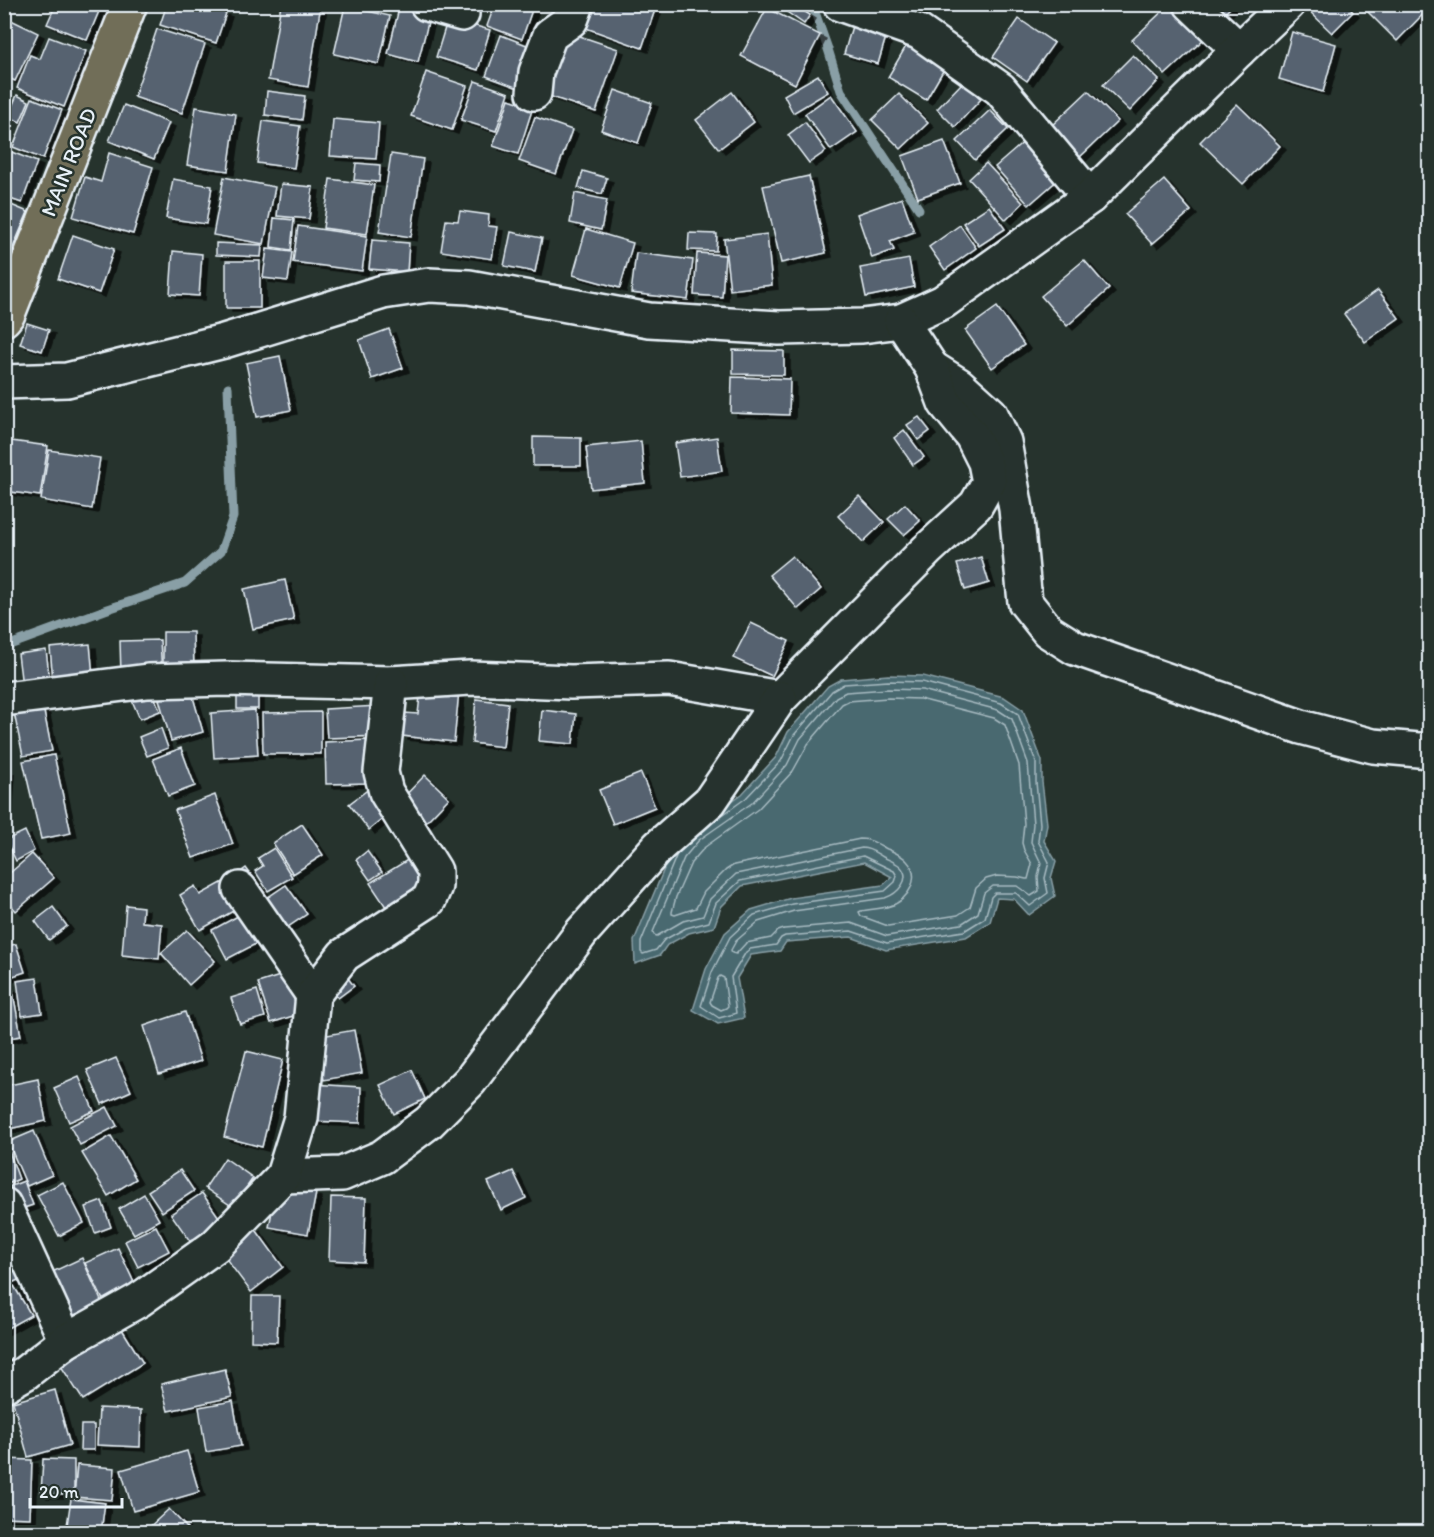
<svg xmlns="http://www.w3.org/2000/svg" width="1434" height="1537" viewBox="0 0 1434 1537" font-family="Itim,sans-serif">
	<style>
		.water { fill: #496970; stroke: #899fa6; stroke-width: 1.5 }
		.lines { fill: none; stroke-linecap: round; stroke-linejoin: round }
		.shore { stroke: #a8bbc2; stroke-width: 1.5 }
		.stream { stroke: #899fa6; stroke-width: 9 }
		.building { fill: #56626f; stroke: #e8f1f8; stroke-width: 1.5; filter: url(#shadow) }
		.minor-casing { stroke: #e8f1f8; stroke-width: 38 }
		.major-casing { stroke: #e8f1f8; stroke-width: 38 }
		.minor { stroke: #26332d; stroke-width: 33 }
		.major { stroke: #716e59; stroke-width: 33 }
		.labels { text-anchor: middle; stroke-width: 5; stroke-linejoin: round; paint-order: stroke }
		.street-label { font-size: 22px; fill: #e8f1f8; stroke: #26332d }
	</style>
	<defs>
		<filter id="shadow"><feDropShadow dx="6" dy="4" stdDeviation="0" flood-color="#0009"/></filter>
	</defs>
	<rect width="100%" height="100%" fill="#26332d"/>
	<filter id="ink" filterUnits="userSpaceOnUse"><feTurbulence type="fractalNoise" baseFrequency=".0167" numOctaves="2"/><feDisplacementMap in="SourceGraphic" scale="12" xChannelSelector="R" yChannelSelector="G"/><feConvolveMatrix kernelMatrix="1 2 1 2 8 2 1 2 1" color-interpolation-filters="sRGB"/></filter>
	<g filter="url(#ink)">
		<polygon class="water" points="888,675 923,676 1004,697 1023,710 1042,761 1042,782 1047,824 1044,841 1056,861 1051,878 1055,896 1029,915 1014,899 997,898 990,922 966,937 886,950 851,937 786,942 780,951 751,955 737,978 744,1018 718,1024 693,1010 706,969 725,933 751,910 791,898 883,885 892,877 864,862 742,886 721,907 714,927 689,933 667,945 660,955 635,964 634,941 672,850 690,830 742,794 776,757 788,732 828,686 841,679"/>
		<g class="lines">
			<g class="shore">
				<path d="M888,689L922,690L998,710L1012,719L1028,763L1033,824L1031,842L1041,863L1038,877L1039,891L1031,896L1017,886H993L984,893L978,913L961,924L887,936L851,923L784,929L778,931L771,938L746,943L736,954L732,953L731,950L736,941L758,922L794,911L885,898C897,894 913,879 900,866C895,862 889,860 883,857C876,853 870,848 862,848L736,874L710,899L703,916L683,921L657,936L654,935L653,932L684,858L699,840L752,803L787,765L800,739L836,697L846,692Z"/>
				<path d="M888,698L920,699L994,718L1005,725L1019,765L1024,824L1022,843L1024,850L1032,864L1028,879H1026L1017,877L997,876L986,879L976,888L970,907L958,915L888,926L861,916L859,912L861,911C870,909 881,909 890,906C908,901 922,877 907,861C902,855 894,852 887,849C878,844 871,839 860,839L734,865L726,870L704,892L696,908L675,915L672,914V912L676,897L691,863L705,847L758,809L793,771L808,744L842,704L848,701Z"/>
				<polyline points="677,854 641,942 641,952 643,954 656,950 664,940 686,928 709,922 716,903 740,881 863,856 894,871 897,876 895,882 885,891 792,904 754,915 730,937 712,972 701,1006 719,1018 734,1014 736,1013 731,977 746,952 750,949 776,945 781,938 785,936 851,931 887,943 964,931 985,918 991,897 995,893 1016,893 1030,906 1048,893 1045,878 1049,862 1038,841 1040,824 1036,782 1036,762 1018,714 1001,703 922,682 888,681 844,684 832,691 794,735 781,761 746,798 717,819"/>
				<polygon points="720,976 724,978 728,1006 726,1008 721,1010 712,1005 710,1002 718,978"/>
			</g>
			<g class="stream">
				<polyline points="812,4 828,49 841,91 919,209"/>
				<polyline points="4,647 105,610 185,583 221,551 233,517 228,387"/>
			</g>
		</g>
		<g class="building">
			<polygon points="56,4 102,4 87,40 47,24"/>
			<polygon points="167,4 200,4 226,13 216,43 160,25"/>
			<polygon points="281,4 321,4 308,87 268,80"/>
			<polygon points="400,4 406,4 431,11 418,62 388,54"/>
			<polygon points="495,4 534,4 522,39 487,26"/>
			<polygon points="595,4 657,4 642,48 586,28"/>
			<polygon points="793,4 810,15 804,24 787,12"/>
			<polygon points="1170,4 1176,4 1206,37 1165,75 1132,40"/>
			<polygon points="1213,4 1234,4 1223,15"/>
			<polygon points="1309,4 1346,4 1353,12 1332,33 1306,8"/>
			<polygon points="1360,4 1430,4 1430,7 1397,41"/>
			<polygon points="345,6 390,16 379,64 334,54"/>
			<polygon points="767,8 820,35 795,84 741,56"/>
			<polygon points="7,18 38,33 15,81 4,76 4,23"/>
			<polygon points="448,18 490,30 478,70 436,57"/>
			<polygon points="854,19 888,30 878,64 844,54"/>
			<polygon points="1019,19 1054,43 1027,81 993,57"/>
			<polygon points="157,29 205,44 182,113 134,97"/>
			<polygon points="562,30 618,49 596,112 540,93"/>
			<polygon points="1292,32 1336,44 1323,92 1279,79"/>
			<polygon points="501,35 537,49 521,89 486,76"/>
			<polygon points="912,36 950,59 926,100 888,77"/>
			<polygon points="49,37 86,51 64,107 17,88 30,55 40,59"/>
			<polygon points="1133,55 1159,80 1130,111 1103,85"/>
			<polygon points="426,72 467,86 452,130 411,116"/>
			<polygon points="818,75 828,92 793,113 784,95"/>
			<polygon points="475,81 509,93 496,131 461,120"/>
			<polygon points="963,82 981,99 955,127 937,109"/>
			<polygon points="615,90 652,103 638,143 601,130"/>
			<polygon points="267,91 305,96 302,120 265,115"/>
			<polygon points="1088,91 1118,121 1080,157 1050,127"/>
			<polygon points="732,92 754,122 719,149 696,120"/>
			<polygon points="1430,93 1430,112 1420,103"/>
			<polygon points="899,94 928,123 901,149 872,120"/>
			<polygon points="17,95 29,101 20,122 8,116"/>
			<polygon points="831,95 857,132 831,150 805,114"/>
			<polygon points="32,98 62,110 43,159 13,147"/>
			<polygon points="509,99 533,107 518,154 493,146"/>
			<polygon points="1237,104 1280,146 1243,184 1200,142"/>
			<polygon points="124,105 169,123 154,159 109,141"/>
			<polygon points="196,107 236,114 228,171 187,165"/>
			<polygon points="990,110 1008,129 975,160 957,141"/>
			<polygon points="535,117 572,130 556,174 519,161"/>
			<polygon points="333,119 379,123 376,159 330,156"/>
			<polygon points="263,121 300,126 294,168 257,163"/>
			<polygon points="805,122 826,151 809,163 788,135"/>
			<polygon points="1026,140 1060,178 1029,205 995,167"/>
			<polygon points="944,141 960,183 918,198 902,156"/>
			<polygon points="4,149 37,162 22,203 4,197"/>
			<polygon points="109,153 153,167 133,234 73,217 85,177 101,182"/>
			<polygon points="391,154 423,159 411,237 379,232"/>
			<polygon points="356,163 380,165 379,182 354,180"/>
			<polygon points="986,163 1023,203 1006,220 969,179"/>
			<polygon points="583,171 607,178 602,194 578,188"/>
			<polygon points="809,176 826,253 781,263 763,186"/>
			<polygon points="224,177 275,187 264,244 213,235"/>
			<polygon points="173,179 212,186 206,224 166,218"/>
			<polygon points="330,179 374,185 367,234 323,228"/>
			<polygon points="1164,180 1191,211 1152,244 1125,214"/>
			<polygon points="281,184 313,187 309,219 277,216"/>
			<polygon points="575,193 607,200 601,230 570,223"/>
			<polygon points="902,198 914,232 890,241 894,250 872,258 857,214"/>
			<polygon points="4,202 28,212 4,269"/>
			<polygon points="989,206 1005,229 979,246 963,223"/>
			<polygon points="460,211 489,215 488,226 497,227 492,259 441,251 446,220 458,221"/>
			<polygon points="274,218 294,220 291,250 271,247"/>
			<polygon points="960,225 976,248 945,270 929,247"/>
			<polygon points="298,226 367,236 362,271 293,262"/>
			<polygon points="586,229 633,243 620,288 573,275"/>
			<polygon points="511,232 542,238 535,272 504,266"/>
			<polygon points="689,233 717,234 716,251 688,250"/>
			<polygon points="767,234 772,285 730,290 724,239"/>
			<polygon points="73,235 114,249 99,293 58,279"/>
			<polygon points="372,240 409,243 407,272 369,269"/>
			<polygon points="216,243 262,245 261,257 216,255"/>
			<polygon points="267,249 292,252 288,281 263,278"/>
			<polygon points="173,251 202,254 199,296 170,294"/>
			<polygon points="636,253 693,260 688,300 631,293"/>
			<polygon points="697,253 725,255 722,297 694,295"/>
			<polygon points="909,259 914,287 866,297 860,268"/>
			<polygon points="1084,260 1109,289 1067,326 1041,296"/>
			<rect x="226" y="261" width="34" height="47"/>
			<polygon points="1378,290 1399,318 1365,342 1344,314"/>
			<polygon points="997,307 1024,345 992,368 965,330"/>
			<polygon points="27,323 49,330 42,351 20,344"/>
			<polygon points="389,329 403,368 372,379 359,340"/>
			<polygon points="733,350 784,351 784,375 733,374"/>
			<polygon points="280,356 291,410 257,417 246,363"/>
			<polygon points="732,377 790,379 789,415 731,413"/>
			<polygon points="919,417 930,431 918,440 907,425"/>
			<polygon points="904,430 924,457 913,465 894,438"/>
			<polygon points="533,437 581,438 581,466 533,466"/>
			<polygon points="717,437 722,471 680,477 675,443"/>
			<polygon points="4,440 48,446 40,496 4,491"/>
			<polygon points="641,441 645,483 591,489 586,447"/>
			<polygon points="49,450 100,458 92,509 41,500"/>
			<polygon points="859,496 884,522 863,542 838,516"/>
			<polygon points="905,504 920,521 904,535 888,519"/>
			<polygon points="792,556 821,589 798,609 769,575"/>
			<polygon points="981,557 989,583 965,590 957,564"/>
			<polygon points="285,580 294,620 253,629 244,589"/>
			<polygon points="751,623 789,641 772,676 733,658"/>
			<polygon points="163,632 193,632 194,670 163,670"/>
			<polygon points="160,640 162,674 121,675 120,641"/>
			<polygon points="90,644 93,676 53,680 50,648"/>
			<polygon points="46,650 50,682 22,686 18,654"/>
			<rect x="237" y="684" width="21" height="25"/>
			<polygon points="421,687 459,691 454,742 402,736 404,713 418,714"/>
			<polygon points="151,688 160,711 140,719 130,696"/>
			<polygon points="191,690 203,732 171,741 159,699"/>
			<polygon points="476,699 508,703 503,747 472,743"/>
			<polygon points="42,702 52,751 23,756 13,708"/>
			<polygon points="378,706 380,736 327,738 325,709"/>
			<polygon points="255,710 258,755 214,758 211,713"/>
			<polygon points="542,710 576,714 573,744 539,741"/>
			<polygon points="321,712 321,754 263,754 262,713"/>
			<polygon points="161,728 168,748 147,756 139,737"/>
			<polygon points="369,740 370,783 326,784 325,742"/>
			<polygon points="181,748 195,786 168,796 153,759"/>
			<polygon points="54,755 71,833 41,839 23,761"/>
			<polygon points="4,771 9,771 6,813 4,812"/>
			<polygon points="641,773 655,807 613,824 599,790"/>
			<polygon points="425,775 449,798 423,825 399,802"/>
			<polygon points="370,788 390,813 369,830 349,804"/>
			<polygon points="215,795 233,844 193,858 175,810"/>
			<polygon points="302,824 323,855 293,874 273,843"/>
			<polygon points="25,831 34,851 16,861 6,840"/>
			<polygon points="274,848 292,877 268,891 255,871 263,866 258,858"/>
			<polygon points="367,851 382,872 370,880 356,860"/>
			<polygon points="32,854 54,878 16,911 4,897 4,878"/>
			<polygon points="409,859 428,889 390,913 370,883"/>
			<polygon points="246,868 265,894 254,902 235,876"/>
			<polygon points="227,880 242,906 200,930 180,895 195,886 200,895"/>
			<polygon points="286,885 307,914 279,933 258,904"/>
			<polygon points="126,905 143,907 142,922 162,924 159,959 122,955"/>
			<polygon points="53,907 67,926 49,940 35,921"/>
			<polygon points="249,910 265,939 227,959 212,930"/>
			<polygon points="187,930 215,961 189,985 161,953"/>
			<polygon points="16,944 25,972 4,979 4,947"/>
			<polygon points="341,969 354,986 338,998 324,982"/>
			<polygon points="286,974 299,1014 271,1023 258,983"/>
			<polygon points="37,978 42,1013 22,1016 17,981"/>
			<polygon points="12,987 21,1036 4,1039 4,989"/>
			<polygon points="257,990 265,1017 240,1024 231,998"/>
			<polygon points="185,1012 201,1061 159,1074 144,1026"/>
			<polygon points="354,1030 362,1073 324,1080 316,1037"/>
			<polygon points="246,1051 283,1060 262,1147 224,1137"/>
			<polygon points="116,1058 131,1091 102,1104 87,1070"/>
			<polygon points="412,1070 425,1099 394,1114 380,1085"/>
			<polygon points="79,1077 94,1111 69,1122 54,1088"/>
			<polygon points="38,1079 46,1121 4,1130 4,1086"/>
			<polygon points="312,1084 361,1087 360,1123 310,1121"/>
			<polygon points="107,1107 117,1126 80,1145 70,1126"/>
			<polygon points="34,1131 52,1175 27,1186 8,1142"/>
			<polygon points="111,1136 136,1179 108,1196 82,1153"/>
			<polygon points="4,1143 6,1143 19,1179 8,1184 4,1177"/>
			<polygon points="225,1158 253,1178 233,1207 205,1188"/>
			<polygon points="180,1170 194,1191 162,1212 148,1191"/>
			<polygon points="513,1171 526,1198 501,1210 488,1182"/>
			<polygon points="24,1181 33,1205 15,1211 6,1188"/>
			<polygon points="63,1182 84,1223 59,1236 37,1195"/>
			<polygon points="277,1186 316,1193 308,1234 269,1227"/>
			<polygon points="202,1193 223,1223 192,1244 171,1214"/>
			<polygon points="144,1194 159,1220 134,1234 119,1209"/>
			<polygon points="331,1197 366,1198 364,1262 329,1260"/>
			<polygon points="102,1201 111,1227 95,1233 86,1207"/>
			<polygon points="156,1226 169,1251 138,1267 125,1241"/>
			<polygon points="254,1227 283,1267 251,1292 221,1252"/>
			<polygon points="4,1238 24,1277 4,1287"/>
			<polygon points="118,1248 137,1289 105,1304 85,1263"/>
			<polygon points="82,1258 102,1303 72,1316 52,1272"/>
			<polygon points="14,1286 31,1315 4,1330 4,1291"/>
			<polygon points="252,1296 279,1296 277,1342 251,1341"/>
			<polygon points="120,1326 143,1363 83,1400 59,1363"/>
			<polygon points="225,1369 232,1397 168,1411 161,1384"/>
			<polygon points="55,1390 70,1445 28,1457 13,1402"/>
			<polygon points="233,1401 241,1446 206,1452 199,1407"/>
			<polygon points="99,1408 141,1410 140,1447 97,1445"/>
			<polygon points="81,1425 94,1425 94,1450 80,1450"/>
			<polygon points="187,1451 199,1492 133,1511 121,1470"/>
			<polygon points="4,1459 32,1460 30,1518 4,1517"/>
			<polygon points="43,1459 74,1460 74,1494 41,1494"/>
			<polygon points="77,1465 115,1468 112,1500 74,1497"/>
			<polygon points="71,1499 105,1503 101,1532 66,1532"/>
			<polygon points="169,1509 187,1528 182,1532 144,1532"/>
		</g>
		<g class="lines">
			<g class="minor-casing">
				<g id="minor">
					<polyline points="427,4 462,14"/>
					<polyline points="840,4 919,32 1000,89 1090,197"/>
					<polyline points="1191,4 1239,50"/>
					<polyline points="534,93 536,72 550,35 571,20 577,4"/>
					<polyline points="932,368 959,385 991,414 1004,442 1016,509 1025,602 1048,631 1075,648 1301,727 1373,746 1430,751"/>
					<polyline points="4,382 67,380 224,341 383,292 429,285 469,287 649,320 779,328 862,326 901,321 943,302 1090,197 1239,50 1288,4"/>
					<polyline points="4,699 148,681 227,679 391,683 470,678 571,682 669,679 780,698 927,550 976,505 989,482 985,462 972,436 945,403 932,368 901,321"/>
					<polyline points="240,889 313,995"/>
					<polyline points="283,1176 342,1174 382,1157 429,1122 470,1081 582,932 659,846 710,801 780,698"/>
					<polyline points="4,1205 66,1341"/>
					<polyline points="4,1385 25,1373 66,1341 139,1300 215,1246 283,1176 301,1118 313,995 344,955 429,900 435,886 435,871 386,792 381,772 391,683"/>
				</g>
			</g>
			<g class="major-casing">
				<polyline id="major" points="4,319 8,314 130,4"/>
			</g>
			<use href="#minor" class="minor"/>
			<use href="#major" class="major"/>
		</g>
	</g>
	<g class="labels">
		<g class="street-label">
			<text transform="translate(68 162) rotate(-68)" y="8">MAIN ROAD</text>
		</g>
	</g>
	<rect width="1434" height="1537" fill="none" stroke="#26332d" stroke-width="24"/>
	<rect x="12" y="12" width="1410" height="1513" fill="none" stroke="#e8f1f8" stroke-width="2" filter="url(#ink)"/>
	<path d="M30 1498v9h92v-9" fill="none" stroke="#e8f1f8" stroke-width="3"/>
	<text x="39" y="1498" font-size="18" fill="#e8f1f8" stroke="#26332d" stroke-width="4.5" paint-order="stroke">20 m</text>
</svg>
